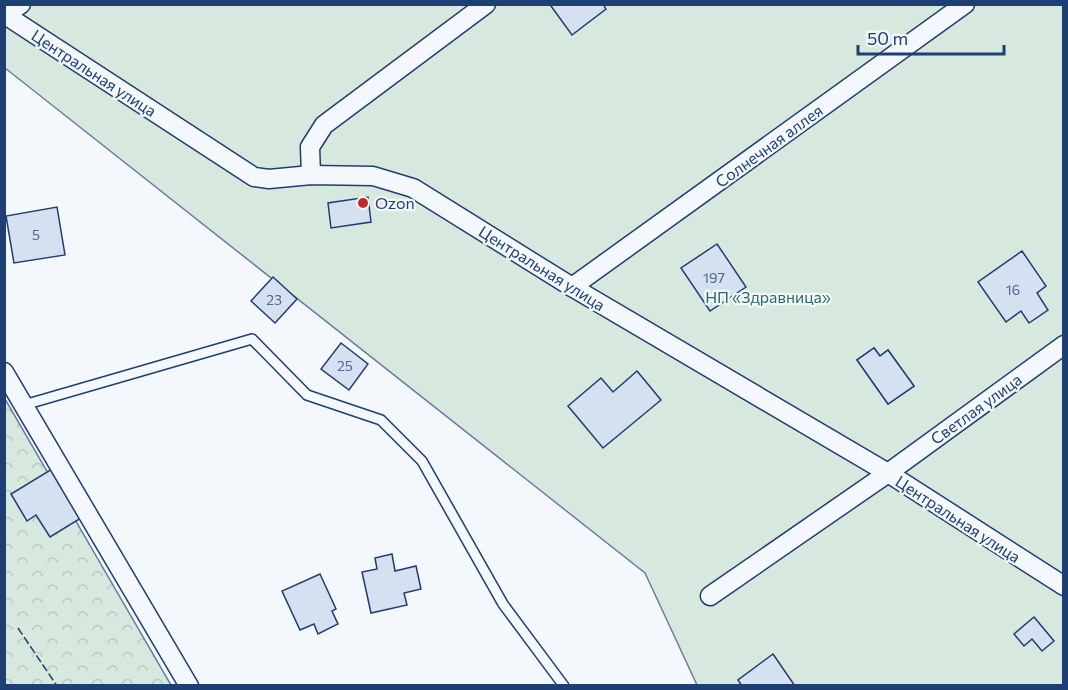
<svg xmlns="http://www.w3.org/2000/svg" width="1068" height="690" viewBox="0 0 1068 690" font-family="Commissioner,sans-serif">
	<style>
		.forest { fill: url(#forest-crowns); stroke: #687fa3; stroke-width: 1.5 }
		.green { fill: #d7e8df; stroke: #687fa3; stroke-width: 1.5 }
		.building { fill: #d5e0f0; stroke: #1d3f73; stroke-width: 1.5 }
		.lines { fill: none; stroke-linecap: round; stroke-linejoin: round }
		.lane-casing { stroke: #1d3f73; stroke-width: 12 }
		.street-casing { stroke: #1d3f73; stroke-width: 21 }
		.lane { stroke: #f4f7fb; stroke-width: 9 }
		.street { stroke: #f4f7fb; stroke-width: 18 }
		.fence { stroke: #1d3f73; stroke-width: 1.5; stroke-dasharray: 8 3; stroke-linecap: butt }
		.poi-dot { fill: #c62828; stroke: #f4f7fb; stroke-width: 2 }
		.labels { text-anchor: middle; stroke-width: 4.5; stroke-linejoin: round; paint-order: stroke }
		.number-label { font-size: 14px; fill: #4b6792 }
		.street-label { font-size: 16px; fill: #1d3f73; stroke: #f4f7fb }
		.poi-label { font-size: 16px; fill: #1d3f73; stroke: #f4f7fb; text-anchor: start }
		.park-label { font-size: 16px; fill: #2c6c60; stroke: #f4f7fb }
	</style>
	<defs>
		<pattern id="forest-crowns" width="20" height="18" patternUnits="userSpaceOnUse" patternTransform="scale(1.5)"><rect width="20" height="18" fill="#d7e8df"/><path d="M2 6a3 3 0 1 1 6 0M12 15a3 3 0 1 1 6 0" fill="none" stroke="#b8c8c3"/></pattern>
	</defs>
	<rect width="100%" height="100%" fill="#f4f7fb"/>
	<polygon class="forest" points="5,399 171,685 5,685"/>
	<polygon class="green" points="4,5 1063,5 1063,685 697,685 645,573 5,68"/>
	<g class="building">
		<polygon points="553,4 603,4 606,9 572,35 551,6"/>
		<polygon points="368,197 371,222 331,228 328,203"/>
		<polygon points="57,207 65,255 14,263 6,216"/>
		<polygon points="717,244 746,287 710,311 681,268"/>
		<polygon points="1022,251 1046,286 1037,293 1048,310 1029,323 1021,311 1006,322 978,282"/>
		<polygon points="273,277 297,299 275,323 251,301"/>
		<polygon points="341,343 368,364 349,390 321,369"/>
		<polygon points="874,348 880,356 888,350 914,386 888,404 857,360"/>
		<polygon points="874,348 880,356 888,350 914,386 888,404 857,360"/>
		<polygon points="637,371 661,400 603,448 568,406 601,378 613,392"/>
		<polygon points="52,469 81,518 50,537 36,515 27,521 11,494"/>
		<polygon points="392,554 395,571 416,566 421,589 404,593 407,605 371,613 362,572 377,569 375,558"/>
		<polygon points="320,574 336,609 332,611 338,624 318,634 314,624 300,630 282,591"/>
		<polygon points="1034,617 1054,641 1042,651 1032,639 1024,646 1014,634"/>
		<polygon points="773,654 795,686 742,686 738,680"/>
	</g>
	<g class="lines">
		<g class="lane-casing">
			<polyline id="lane" points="24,405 252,339 307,395 381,420 422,461 503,604 564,686"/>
		</g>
		<g class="street-casing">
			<g id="street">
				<polyline points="4,14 254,177 269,179 311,175 373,176 413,188 572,287 888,473 1064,586"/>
				<polyline points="6,15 21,4"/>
				<polyline points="311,175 310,147 324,125 486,4"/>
				<polyline points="572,287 965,4"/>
				<polyline points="4,372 189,686"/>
				<polyline points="710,596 888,473 1064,345"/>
			</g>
		</g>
		<use href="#lane" class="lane"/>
		<use href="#street" class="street"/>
		<polyline class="fence" points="18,628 57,686"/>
	</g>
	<circle class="poi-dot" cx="363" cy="203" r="6"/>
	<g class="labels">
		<g class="number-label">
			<text x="36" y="240">5</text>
			<text x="714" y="283">197</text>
			<text x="1013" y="295">16</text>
			<text x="274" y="305">23</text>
			<text x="345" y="371">25</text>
		</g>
		<g class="street-label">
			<text transform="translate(94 73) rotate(33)" y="6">Центральная улица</text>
			<text transform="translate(769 146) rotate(-36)" y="6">Солнечная аллея</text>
			<text transform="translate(542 268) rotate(32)" y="6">Центральная улица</text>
			<text transform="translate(976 409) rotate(-36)" y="6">Светлая улица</text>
			<text transform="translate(958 519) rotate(33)" y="6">Центральная улица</text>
		</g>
		<g class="poi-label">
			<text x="375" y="209">Ozon</text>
		</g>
		<g class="park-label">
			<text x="768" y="303">НП «Здравница»</text>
		</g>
	</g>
	<rect width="1068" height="690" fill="none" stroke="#1d3f73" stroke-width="12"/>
	<path d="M858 45v9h146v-9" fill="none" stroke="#1d3f73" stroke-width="3"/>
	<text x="867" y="45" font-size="18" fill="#1d3f73" stroke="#f4f7fb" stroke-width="4.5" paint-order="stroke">50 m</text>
</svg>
